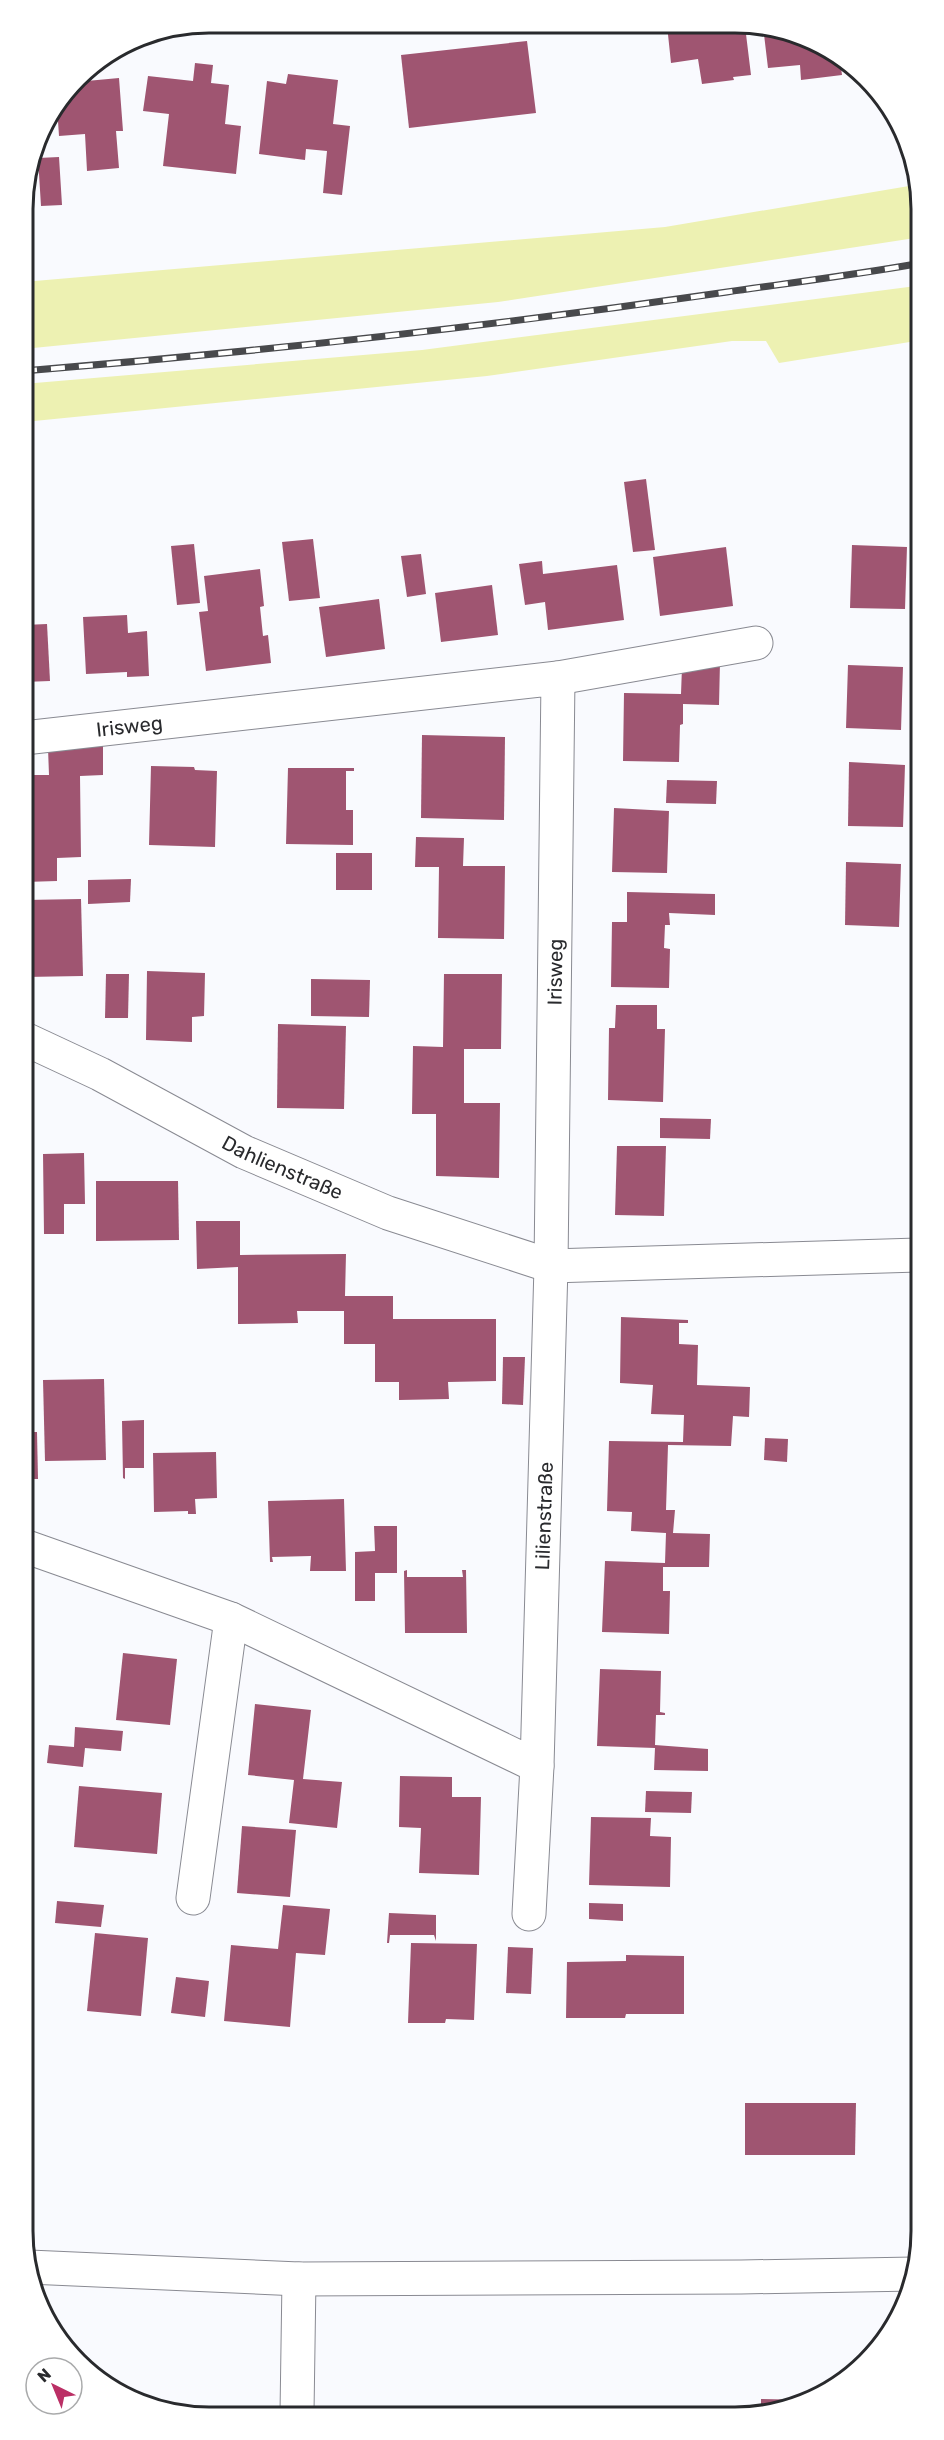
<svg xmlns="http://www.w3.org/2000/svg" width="944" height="2440" viewBox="0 0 944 2440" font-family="Rubik,sans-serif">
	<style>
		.green { fill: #edf1b2 }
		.building { fill: #9f5571 }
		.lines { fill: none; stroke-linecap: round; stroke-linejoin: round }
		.street-casing { stroke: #898a92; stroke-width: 35 }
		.secondary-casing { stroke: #898a92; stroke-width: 35 }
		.street { stroke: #fff; stroke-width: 33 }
		.secondary { stroke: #fff; stroke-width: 33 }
		.rail-casing { stroke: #48494c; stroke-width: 7 }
		.rail { stroke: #fff; stroke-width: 4.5; stroke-dasharray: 14; stroke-linecap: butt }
		.labels { text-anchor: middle; stroke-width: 6; stroke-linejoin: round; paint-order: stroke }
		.street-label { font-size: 20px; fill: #292a2d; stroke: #fff }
		.rim { fill: none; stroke: #292a2d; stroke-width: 3 }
	</style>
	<rect width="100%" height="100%" fill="#f9fafe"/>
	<g class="green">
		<polygon points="915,185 915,238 498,302 23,349 23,282 665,227"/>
		<polygon points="916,286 916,341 779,363 766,341 732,341 487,376 24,422 23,384 422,350"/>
	</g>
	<g class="building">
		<polygon points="667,25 745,26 751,75 733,77 734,80 702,84 698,59 671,63"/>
		<polygon points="763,26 771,26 840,60 842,75 801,80 800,65 768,68"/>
		<polygon points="527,41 536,113 409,128 401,55"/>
		<polygon points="195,63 213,65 211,83 229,85 225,124 241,126 236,174 163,166 169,114 143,111 148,76 193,81"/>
		<polygon points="288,74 338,80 333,124 350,126 342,195 323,193 327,151 306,149 305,160 259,154 267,81 286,84"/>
		<polygon points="119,78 123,131 116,131 119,168 87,171 85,134 59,136 57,106 76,82"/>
		<polygon points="59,157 62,205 41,206 38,158"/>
		<polygon points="646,479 655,550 633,552 624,482"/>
		<polygon points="313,539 320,598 289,601 282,542"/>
		<polygon points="194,544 200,603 177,605 171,546"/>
		<polygon points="852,545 907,547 905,609 850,608"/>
		<polygon points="726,547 733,606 660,616 653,557"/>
		<polygon points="421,554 426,594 407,597 401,556"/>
		<polygon points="542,561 543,574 617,565 624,620 548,630 545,602 525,605 519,564"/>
		<polygon points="260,569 264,606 260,607 263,636 268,635 271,663 206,671 199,612 208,611 204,576"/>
		<polygon points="492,585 498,635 441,642 435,593"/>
		<polygon points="379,599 385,649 326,657 319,607"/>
		<polygon points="127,615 128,633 147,631 149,676 127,677 127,672 86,674 83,617"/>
		<polygon points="47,624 50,681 24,682 24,625"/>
		<polygon points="720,662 719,705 683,704 683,724 680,725 679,762 623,761 624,693 681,694 682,667"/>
		<polygon points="848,665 903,667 901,730 846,728"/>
		<polygon points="422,735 505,737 504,820 421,818"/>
		<polygon points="103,746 103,775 80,776 81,857 57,858 57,881 25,882 25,775 49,775 48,748"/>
		<polygon points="849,762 905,765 903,827 848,826"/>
		<polygon points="151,766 194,767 195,770 217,771 215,847 149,845"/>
		<polygon points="288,768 354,768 354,771 346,771 346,810 353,810 353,845 286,844"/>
		<polygon points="667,780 717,781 716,804 666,803"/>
		<polygon points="614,808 669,811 667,873 612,872"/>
		<polygon points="416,837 464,838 463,866 505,866 504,939 438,938 439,867 415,867"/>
		<rect x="336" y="853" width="36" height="37"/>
		<polygon points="846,862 901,864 899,927 845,925"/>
		<polygon points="131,879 130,902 88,904 88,880"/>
		<polygon points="627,892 715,894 715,915 669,913 670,925 665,925 664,948 670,949 669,988 611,987 612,922 627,922"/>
		<polygon points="81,899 83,976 25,977 25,900"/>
		<polygon points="147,971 205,973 204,1016 192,1017 192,1042 146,1040"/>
		<polygon points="106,974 129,974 128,1018 105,1018"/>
		<polygon points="444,974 502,974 501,1049 464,1049 464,1103 500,1103 499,1178 436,1176 436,1114 412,1114 413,1046 443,1047"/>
		<polygon points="311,979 370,980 369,1017 311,1016"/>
		<polygon points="616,1005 657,1005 657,1029 665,1029 663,1102 608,1100 609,1028 615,1028"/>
		<polygon points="278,1024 346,1026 344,1109 277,1108"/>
		<polygon points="660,1118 711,1119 710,1139 660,1138"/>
		<rect x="26" y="1120" width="3" height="92"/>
		<polygon points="617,1146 666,1146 664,1216 615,1215"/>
		<polygon points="84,1153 85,1204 64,1204 64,1234 44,1234 43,1154"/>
		<polygon points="96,1181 178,1181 179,1240 96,1241"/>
		<polygon points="196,1221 240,1221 240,1255 346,1254 345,1296 393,1296 393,1319 496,1319 496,1381 448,1382 449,1399 399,1400 399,1382 375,1382 375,1344 344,1344 344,1311 297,1311 298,1323 238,1324 238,1267 197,1269"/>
		<polygon points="621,1317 688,1320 688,1323 679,1323 679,1344 698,1345 697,1385 750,1387 749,1417 733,1416 731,1446 668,1445 666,1510 675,1510 673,1533 710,1534 709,1567 663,1567 663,1591 670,1591 669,1634 602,1632 605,1561 665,1563 666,1533 631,1531 632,1512 607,1511 609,1441 683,1442 684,1415 651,1414 653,1385 620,1383"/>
		<polygon points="503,1357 525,1357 523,1405 502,1404"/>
		<polygon points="104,1379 106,1460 45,1461 43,1380"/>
		<polygon points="144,1420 144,1468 125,1468 125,1479 123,1478 122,1421"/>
		<polygon points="26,1432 37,1432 38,1479 27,1479"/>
		<polygon points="765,1438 788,1439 787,1462 764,1460"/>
		<polygon points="216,1452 217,1498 195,1499 196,1514 188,1514 188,1511 154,1512 153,1453"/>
		<polygon points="344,1499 346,1571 310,1571 311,1556 272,1557 273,1562 270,1562 268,1501"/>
		<polygon points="374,1526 397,1526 397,1573 375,1573 375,1601 355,1601 355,1552 375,1551"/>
		<polygon points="407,1570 407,1577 463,1577 462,1570 466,1570 467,1633 405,1633 404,1571"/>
		<polygon points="123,1653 177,1659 170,1725 116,1720"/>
		<polygon points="600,1669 661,1671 660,1712 665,1713 665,1715 656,1715 655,1745 708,1749 708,1771 654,1770 655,1748 597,1746"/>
		<polygon points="255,1704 311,1710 303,1779 342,1782 337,1828 289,1823 294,1780 248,1775"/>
		<polygon points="75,1727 123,1731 121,1751 85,1748 83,1767 47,1763 49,1745 74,1747"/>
		<polygon points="400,1776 452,1777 452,1797 481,1797 479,1875 419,1873 421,1828 399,1827"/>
		<polygon points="79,1786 162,1793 157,1854 74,1847"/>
		<polygon points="646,1791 692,1792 691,1813 645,1812"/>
		<polygon points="591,1817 651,1818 650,1836 671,1837 670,1887 589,1885"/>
		<polygon points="242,1826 296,1830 290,1897 237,1893"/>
		<polygon points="57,1901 104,1905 101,1927 55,1923"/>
		<polygon points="589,1903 623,1904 623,1921 589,1919"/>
		<polygon points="283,1905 330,1909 325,1955 296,1953 290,2027 224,2021 231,1945 278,1949"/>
		<polygon points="389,1913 436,1915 436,1941 434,1935 390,1935 389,1943 387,1943"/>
		<polygon points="95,1933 148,1938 141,2016 87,2011"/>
		<polygon points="411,1943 477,1944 474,2020 446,2019 445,2023 408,2023"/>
		<polygon points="508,1947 533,1948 531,1994 506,1993"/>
		<polygon points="626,1955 684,1956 684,2014 626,2014 625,2018 566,2018 567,1962 626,1961"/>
		<polygon points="176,1977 209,1981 205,2017 171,2013"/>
		<polygon points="745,2103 856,2103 855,2155 745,2155"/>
		<polygon points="761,2399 810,2400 783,2411 761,2411"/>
	</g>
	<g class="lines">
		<g class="street-casing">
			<g id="street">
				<polyline points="558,678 756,643"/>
				<path id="s1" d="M24,738L558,678L551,1266L537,1766L231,1619L27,1547"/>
				<path id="s2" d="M25,1039L100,1074L244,1152L388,1213L551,1266L918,1255"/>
				<polyline points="193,1898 231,1619"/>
				<polyline points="529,1914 537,1766"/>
				<polyline points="297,2413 299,2279"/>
			</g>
		</g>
		<g class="secondary-casing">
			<polyline id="secondary" points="29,2267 299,2279 741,2277 914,2274"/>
		</g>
		<use href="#street" class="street"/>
		<use href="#secondary" class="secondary"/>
		<g class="rail-casing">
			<path id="rail" d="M23,371C259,352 493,326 727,292C790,283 853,275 916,264"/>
		</g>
		<use href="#rail" class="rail"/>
	</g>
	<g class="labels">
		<g class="street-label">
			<text dy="7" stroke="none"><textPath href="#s1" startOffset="106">Irisweg</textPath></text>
			<text transform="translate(555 972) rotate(-89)" y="7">Irisweg</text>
			<text dy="7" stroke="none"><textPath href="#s2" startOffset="288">Dahlienstraße</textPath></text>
			<text transform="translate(544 1516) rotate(-88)" y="7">Lilienstraße</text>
		</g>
	</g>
	<path d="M0 0H944V2440H0ZM209 33H735A176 176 0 0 1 911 209V2231A176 176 0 0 1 735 2407H209A176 176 0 0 1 33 2231V209A176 176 0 0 1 209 33Z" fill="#fff" fill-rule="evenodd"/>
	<path class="rim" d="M209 33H735A176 176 0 0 1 911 209V2231A176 176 0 0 1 735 2407H209A176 176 0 0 1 33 2231V209A176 176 0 0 1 209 33Z"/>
	<g transform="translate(54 2386) rotate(317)"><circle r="28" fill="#ffffff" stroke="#a9aaab" stroke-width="1.5"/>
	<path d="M0-4.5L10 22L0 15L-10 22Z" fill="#bb2f65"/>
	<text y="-9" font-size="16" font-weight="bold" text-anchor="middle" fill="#292a2d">N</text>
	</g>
</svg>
